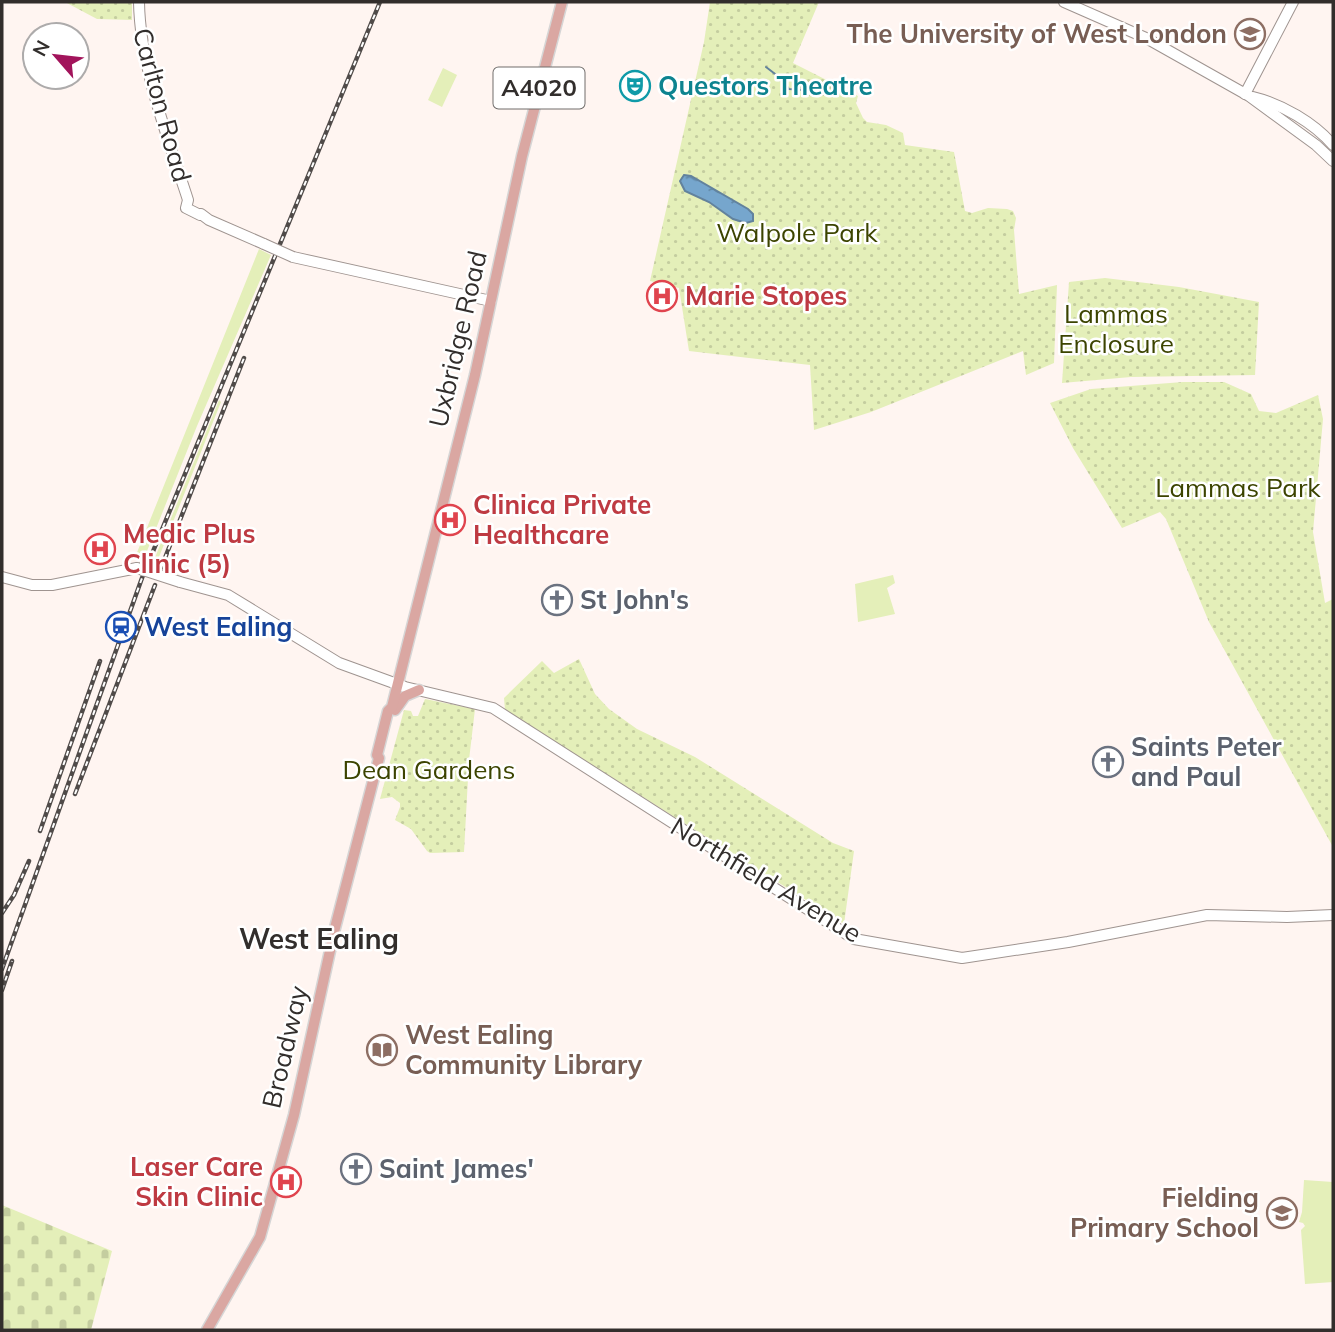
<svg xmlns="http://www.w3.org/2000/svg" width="1335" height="1332" viewBox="0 0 1335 1332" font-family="Mulish,sans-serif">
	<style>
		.grass { fill: #e4efb9 }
		.cemetery { fill: url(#cemetery-stones) }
		.park { fill: url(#park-dots) }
		.water { fill: url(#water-ripples); stroke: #62829d; stroke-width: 2 }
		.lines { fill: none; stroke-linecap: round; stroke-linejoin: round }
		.stream { stroke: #62829d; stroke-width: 2 }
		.secondary-casing { stroke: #9f9490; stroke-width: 12 }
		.primary-casing { stroke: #d6d5d5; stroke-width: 13 }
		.secondary { stroke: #fff; stroke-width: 10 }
		.primary { stroke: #daa7a2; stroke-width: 10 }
		.rail-casing { stroke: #504b49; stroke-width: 4.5 }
		.rail { stroke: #fff; stroke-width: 2; stroke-dasharray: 5; stroke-linecap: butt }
		.secondary-bridge-casing { stroke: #9f9490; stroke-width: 12; stroke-linecap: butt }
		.secondary-bridge { stroke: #fff; stroke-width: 10 }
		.labels { text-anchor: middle; stroke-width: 5; stroke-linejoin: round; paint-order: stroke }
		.shield { fill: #fff; stroke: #706d6b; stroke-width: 2 }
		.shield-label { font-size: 24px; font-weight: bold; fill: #322e2c }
		.education-label { font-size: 26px; font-weight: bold; fill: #785e54; stroke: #fff; text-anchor: end }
		.culture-label { font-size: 26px; font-weight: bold; fill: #0d838f; stroke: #fff; text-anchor: start }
		.street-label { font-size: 26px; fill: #322e2c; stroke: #fff }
		.park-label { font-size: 26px; fill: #3c4400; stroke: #fff }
		.health-label { font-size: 26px; font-weight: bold; fill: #be3a42; stroke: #fff; text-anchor: start }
		.worship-label { font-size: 26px; font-weight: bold; fill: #5b616d; stroke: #fff; text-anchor: start }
		.transit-label { font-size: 26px; font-weight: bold; fill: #164399; stroke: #fff; text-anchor: start }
		.neighbourhood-label { font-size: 28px; font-weight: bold; fill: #322e2c; stroke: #fff }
	</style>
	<defs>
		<pattern id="cemetery-stones" width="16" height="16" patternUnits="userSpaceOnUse" patternTransform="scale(1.75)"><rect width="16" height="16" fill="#e4efb9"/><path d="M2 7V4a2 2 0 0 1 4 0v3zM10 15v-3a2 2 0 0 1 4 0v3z" fill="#c4cd9f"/></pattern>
		<pattern id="park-dots" width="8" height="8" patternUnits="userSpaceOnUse" patternTransform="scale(1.75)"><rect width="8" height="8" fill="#e4efb9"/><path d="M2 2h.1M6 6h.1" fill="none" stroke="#c4cd9f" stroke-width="1.8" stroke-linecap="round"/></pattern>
		<pattern id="water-ripples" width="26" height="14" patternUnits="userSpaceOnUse" patternTransform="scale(1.75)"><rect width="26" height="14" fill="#76a6cd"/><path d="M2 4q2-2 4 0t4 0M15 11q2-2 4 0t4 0" fill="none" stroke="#6188a7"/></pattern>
	</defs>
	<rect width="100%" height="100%" fill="#fff5f1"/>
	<g class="grass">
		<polygon points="443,68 457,75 442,107 428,100"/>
		<polygon points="259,249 271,255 197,426 143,561 136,555"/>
		<polygon points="219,400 221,402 155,567 152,565"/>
		<polygon points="893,575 895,583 887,588 895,614 858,622 855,584"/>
		<polygon points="1304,1180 1333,1182 1333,1282 1305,1284 1301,1230 1305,1226 1303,1223 1299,1222 1302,1212"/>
	</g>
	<polygon class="cemetery" points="2,1205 112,1251 91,1330 2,1330"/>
	<g class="park">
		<polygon points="65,2 132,2 132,20 97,19"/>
		<polygon points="710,2 819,2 793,63 858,96 856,103 863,118 867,122 886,125 903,133 905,145 954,152 965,211 972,213 988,208 1007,209 1013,211 1016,218 1014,230 1019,294 1057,285 1054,363 1026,375 1023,351 871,412 814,430 810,365 689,351 679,288 650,281 704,42"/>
		<polygon points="1105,278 1179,287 1259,302 1255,375 1131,377 1062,383 1069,282"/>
		<polygon points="1183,382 1224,382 1251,394 1259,411 1276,413 1318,395 1323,419 1313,532 1325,603 1333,599 1333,847 1209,622 1166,519 1160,512 1122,528 1073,448 1050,403 1091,389"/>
		<polygon points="579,659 595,694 609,709 637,729 695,757 833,843 854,851 844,924 505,710 504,698 542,661 554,673"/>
		<polygon points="425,699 475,709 469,760 464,852 430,853 427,851 411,829 395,820 400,807 400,803 392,797 380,799 404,710 411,711 413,716 418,716"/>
	</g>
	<polygon class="water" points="684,175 691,176 748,209 753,214 753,221 746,223 733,219 709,202 685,191 680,181"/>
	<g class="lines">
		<polyline class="stream" points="766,67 779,77 789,89 802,90"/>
		<g class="secondary-casing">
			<g id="secondary">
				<path d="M139,2C140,67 168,138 188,200L186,208L200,215"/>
				<polyline points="1064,2 1146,38 1249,96 1316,145 1333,161"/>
				<polyline points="1245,94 1293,2"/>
				<path d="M1253,97C1282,104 1314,123 1333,145"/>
				<polyline points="201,214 209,220 264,244"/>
				<polyline points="293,257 491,301"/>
				<polyline points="2,577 32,585 52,585 137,568"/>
				<polyline points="180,582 228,595 339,663 405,687 493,708 854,939 962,958 1068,942 1207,915 1287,917 1333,915"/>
			</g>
		</g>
		<g class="primary-casing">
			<g id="primary">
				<polyline points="395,710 405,696 419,690"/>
				<polyline points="207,1330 260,1237 294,1115 335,928 379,758 377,755 388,711 392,707 475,375 522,156 562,2"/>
			</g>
		</g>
		<use href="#secondary" class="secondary"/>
		<use href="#primary" class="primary"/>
		<g class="rail-casing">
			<g id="rail">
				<polyline points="161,568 244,358"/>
				<polyline points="75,794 155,585"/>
				<polyline points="40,831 100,661"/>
				<polyline points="2,913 14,895 29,861"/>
				<polyline points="2,969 142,578 380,2"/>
				<polyline points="2,990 12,961"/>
			</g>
		</g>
		<use href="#rail" class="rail"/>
		<g class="secondary-bridge-casing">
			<g id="secondary-bridge">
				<polyline points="264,244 293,257"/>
				<polyline points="137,568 180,582"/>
			</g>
		</g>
		<use href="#secondary-bridge" class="secondary-bridge"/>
	</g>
	<defs>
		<g id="university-ring" transform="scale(1.575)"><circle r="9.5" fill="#fff" stroke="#8d6e63" stroke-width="1.5"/><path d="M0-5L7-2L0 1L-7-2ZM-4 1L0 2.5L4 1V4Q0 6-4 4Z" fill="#8d6e63"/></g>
		<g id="theatre-ring" transform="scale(1.575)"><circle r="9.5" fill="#fff" stroke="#0f9aa8" stroke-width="1.5"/><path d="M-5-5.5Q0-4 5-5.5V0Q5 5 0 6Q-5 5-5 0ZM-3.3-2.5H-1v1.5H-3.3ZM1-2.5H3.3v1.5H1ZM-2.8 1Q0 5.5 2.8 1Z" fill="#0f9aa8"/></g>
		<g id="hospital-ring" transform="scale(1.575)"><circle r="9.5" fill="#fff" stroke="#e0444e" stroke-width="1.5"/><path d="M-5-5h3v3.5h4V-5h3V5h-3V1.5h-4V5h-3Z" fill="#e0444e"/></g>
		<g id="church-ring" transform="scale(1.575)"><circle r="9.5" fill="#fff" stroke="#6b7280" stroke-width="1.5"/><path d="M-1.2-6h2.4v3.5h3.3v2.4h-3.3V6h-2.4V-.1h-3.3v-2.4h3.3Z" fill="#6b7280"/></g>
		<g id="station-ring" transform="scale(1.575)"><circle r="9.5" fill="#fff" stroke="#1a4fb4" stroke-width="1.5"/><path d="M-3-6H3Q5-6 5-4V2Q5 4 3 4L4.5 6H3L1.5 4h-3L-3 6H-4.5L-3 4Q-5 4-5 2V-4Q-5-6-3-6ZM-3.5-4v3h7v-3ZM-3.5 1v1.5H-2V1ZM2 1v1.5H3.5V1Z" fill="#1a4fb4"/></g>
		<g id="library-ring" transform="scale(1.575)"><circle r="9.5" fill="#fff" stroke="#8d6e63" stroke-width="1.5"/><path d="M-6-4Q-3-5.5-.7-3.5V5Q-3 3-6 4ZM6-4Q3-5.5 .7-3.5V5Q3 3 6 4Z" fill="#8d6e63"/></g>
		<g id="school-ring" transform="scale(1.575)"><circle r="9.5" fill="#fff" stroke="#8d6e63" stroke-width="1.5"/><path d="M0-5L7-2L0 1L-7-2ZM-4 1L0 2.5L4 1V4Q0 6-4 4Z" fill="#8d6e63"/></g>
	</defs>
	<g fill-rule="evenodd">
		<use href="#university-ring" x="1250" y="34"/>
		<use href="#theatre-ring" x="635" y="86"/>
		<use href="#hospital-ring" x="662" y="296"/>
		<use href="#hospital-ring" x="450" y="520"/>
		<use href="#hospital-ring" x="100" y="549"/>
		<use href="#church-ring" x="557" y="600"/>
		<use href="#station-ring" x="121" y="627"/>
		<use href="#church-ring" x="1108" y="762"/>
		<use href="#library-ring" x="382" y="1050"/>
		<use href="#church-ring" x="356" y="1169"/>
		<use href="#hospital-ring" x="286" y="1182"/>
		<use href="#school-ring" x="1282" y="1213"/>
	</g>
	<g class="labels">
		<rect class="shield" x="493.5" y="67.5" width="91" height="41" rx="5"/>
		<g class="shield-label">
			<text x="539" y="96">A4020</text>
		</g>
		<g class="education-label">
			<text x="1227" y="43">The University of West London</text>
			<text x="405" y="1044" text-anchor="start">West Ealing<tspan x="405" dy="30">Community Library</tspan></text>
			<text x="1259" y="1207">Fielding<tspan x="1259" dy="30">Primary School</tspan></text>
		</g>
		<g class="culture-label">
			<text x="658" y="95">Questors Theatre</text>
		</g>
		<g class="street-label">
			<text transform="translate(162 105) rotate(75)" y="9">Carlton Road</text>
			<text transform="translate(458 339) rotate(-77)" y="9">Uxbridge Road</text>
			<text transform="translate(766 880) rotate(31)" y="9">Northfield Avenue</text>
			<text transform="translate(285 1047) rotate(-77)" y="9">Broadway</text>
		</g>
		<g class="park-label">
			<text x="797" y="242">Walpole Park</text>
			<text x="1116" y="323">Lammas<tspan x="1116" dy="30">Enclosure</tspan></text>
			<text x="1238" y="497">Lammas Park</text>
			<text x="429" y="779">Dean Gardens</text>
		</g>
		<g class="health-label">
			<text x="685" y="305">Marie Stopes</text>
			<text x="473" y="514">Clinica Private<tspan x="473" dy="30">Healthcare</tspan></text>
			<text x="123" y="543">Medic Plus<tspan x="123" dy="30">Clinic (5)</tspan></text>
			<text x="263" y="1176" text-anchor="end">Laser Care<tspan x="263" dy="30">Skin Clinic</tspan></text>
		</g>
		<g class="worship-label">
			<text x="580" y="609">St John's</text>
			<text x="1131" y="756">Saints Peter<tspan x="1131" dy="30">and Paul</tspan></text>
			<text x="379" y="1178">Saint James'</text>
		</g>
		<g class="transit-label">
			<text x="144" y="636">West Ealing</text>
		</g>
		<g class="neighbourhood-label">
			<text x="319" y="949">West Ealing</text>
		</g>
	</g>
	<rect width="1335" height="1332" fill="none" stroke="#322e2c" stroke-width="7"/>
	<g transform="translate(56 56) rotate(298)"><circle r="33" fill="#ffffff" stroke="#adabab" stroke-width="2"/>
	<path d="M0-5L12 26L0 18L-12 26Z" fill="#a2145b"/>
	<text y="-10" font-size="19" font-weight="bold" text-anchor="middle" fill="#322e2c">N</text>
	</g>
</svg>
